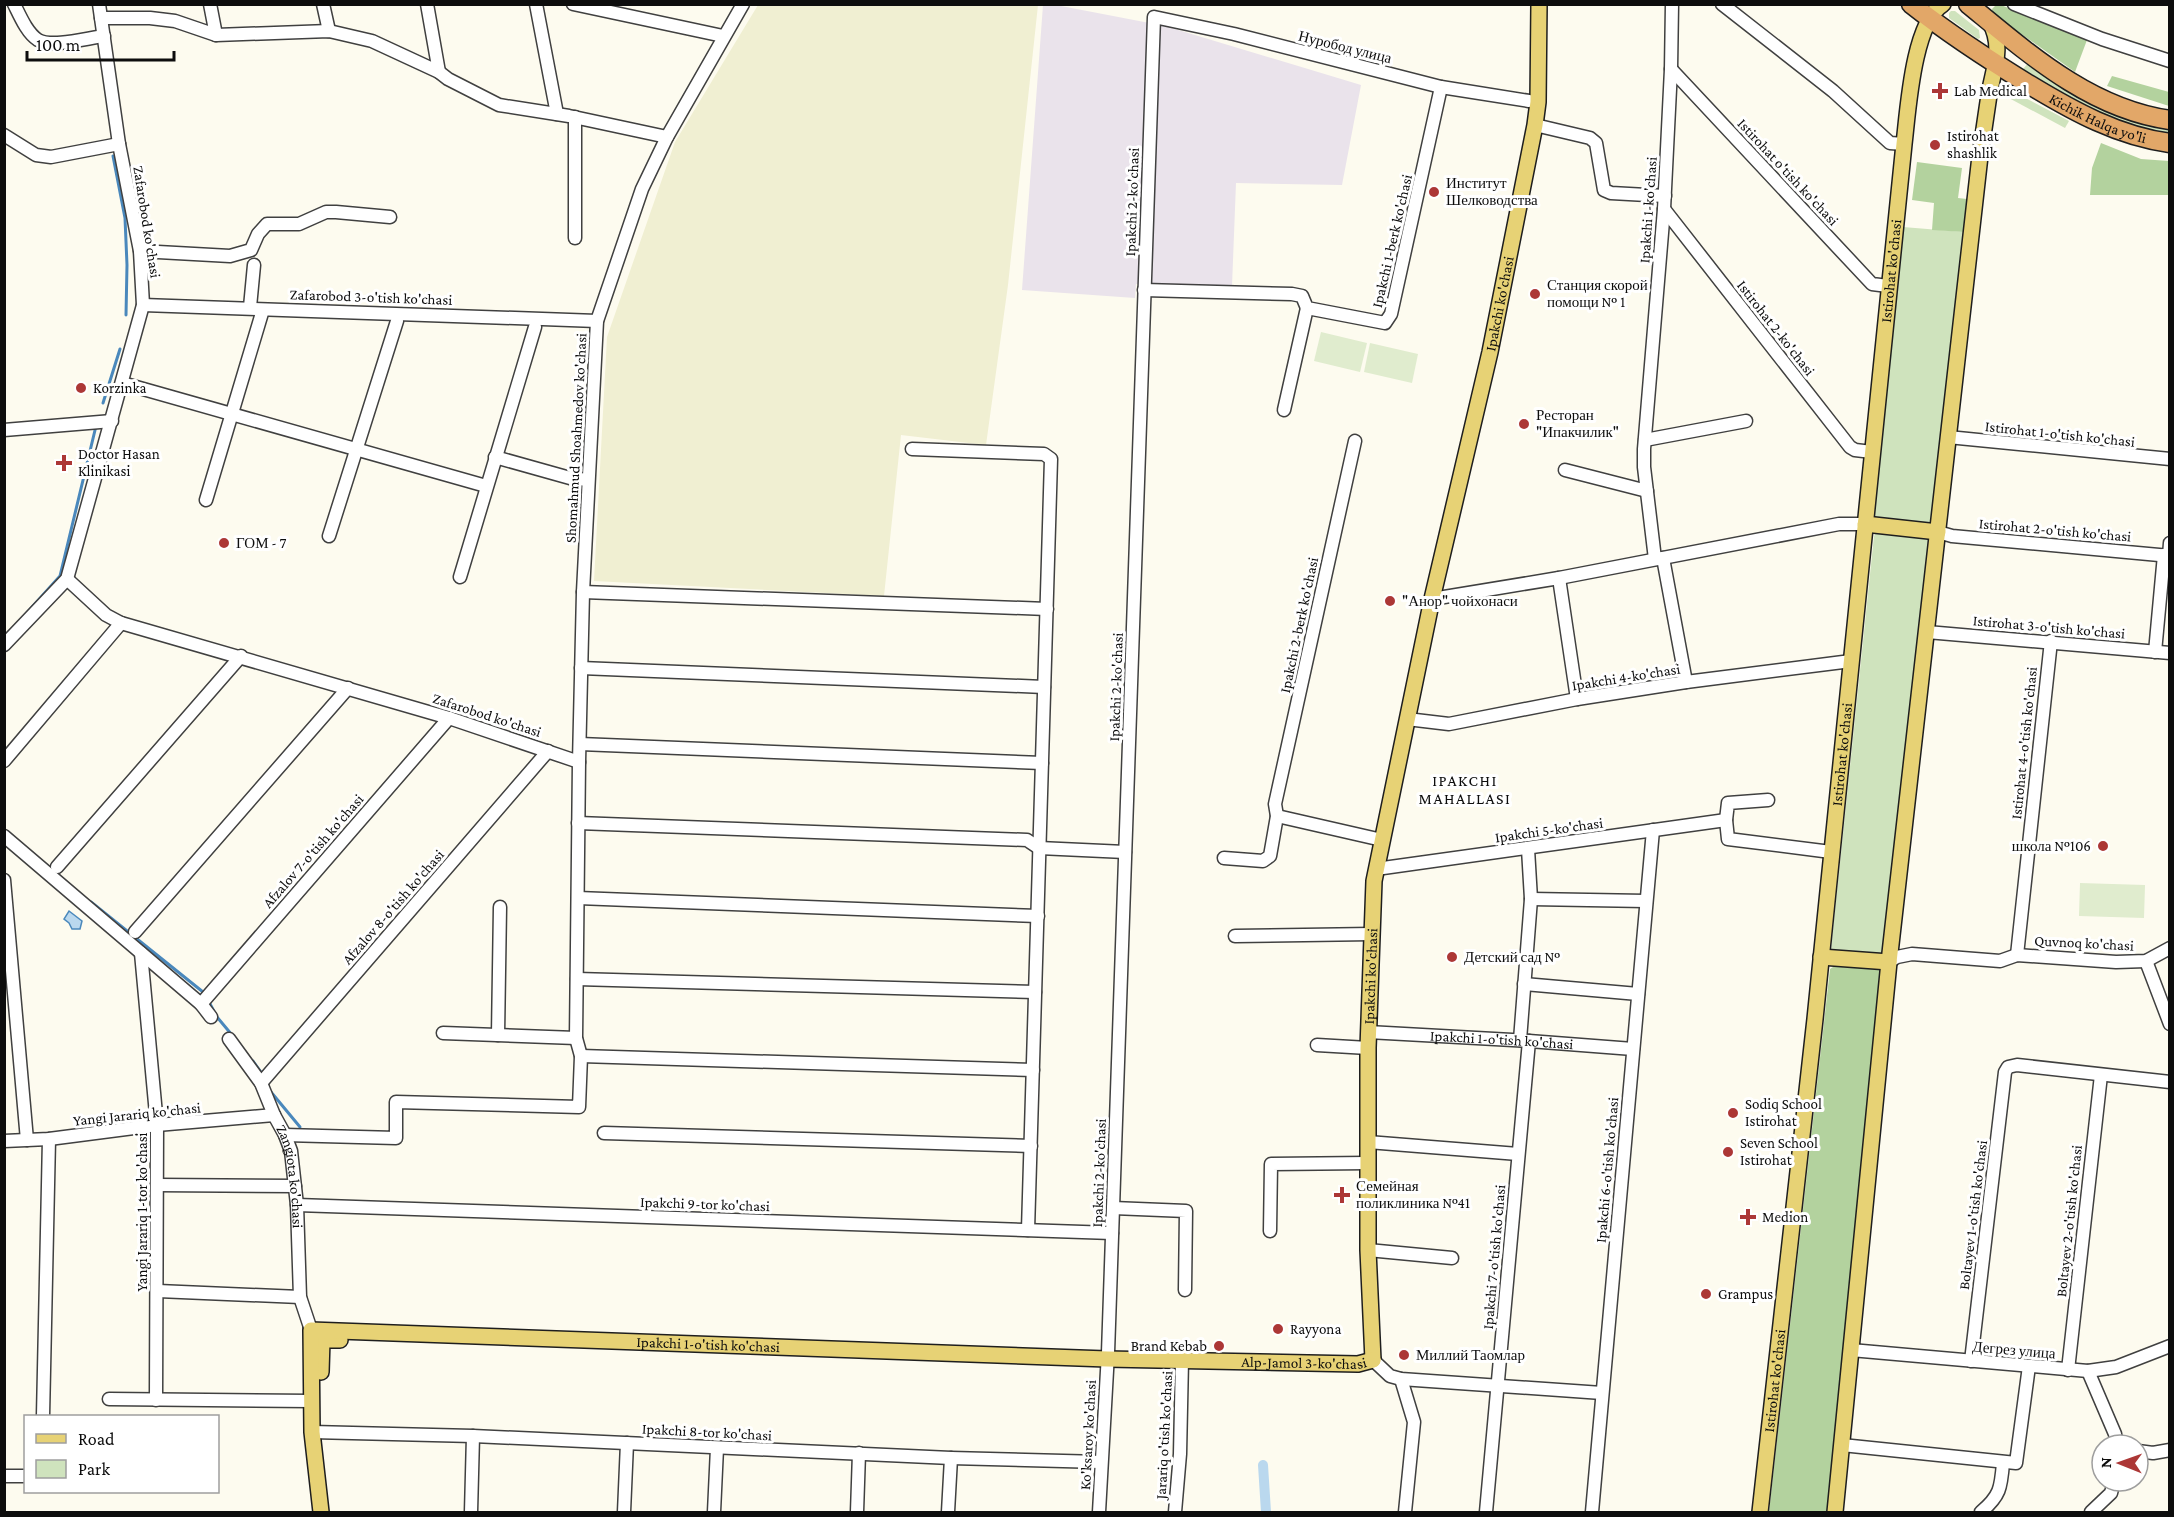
<svg xmlns="http://www.w3.org/2000/svg" width="2174" height="1517" viewBox="0 0 2174 1517" font-family="'Crimson Pro',serif">
	<style>
		.industrial { fill: #eae3eb }
		.farmland { fill: #f0efd2 }
		.green { fill: #cfe3bd }
		.forest { fill: #b3d29e }
		.pitch { fill: #e0ecce }
		.water { fill: #bad8ee; stroke: #4a88bc; stroke-width: 1.5 }
		.lines { fill: none; stroke-linecap: round; stroke-linejoin: round }
		.stream { stroke: #4a88bc; stroke-width: 3 }
		.canal { stroke: #bad8ee; stroke-width: 10 }
		.minor-casing { stroke: #404040; stroke-width: 15 }
		.major-casing { stroke: #1e1e1e; stroke-width: 18 }
		.highway-casing { stroke: #1e1e1e; stroke-width: 21 }
		.minor { stroke: #fff; stroke-width: 12 }
		.major { stroke: #e7d275; stroke-width: 15 }
		.highway { stroke: #e2a768; stroke-width: 18 }
		.poi-dot { fill: #ac3736; stroke: #fff; stroke-width: 2 }
		.labels { text-anchor: middle; stroke-width: 6; stroke-linejoin: round; paint-order: stroke }
		.street-label { font-size: 15px; fill: #0d0d0d; stroke: #fff }
		.poi-label { font-size: 15px; fill: #0d0d0d; stroke: #fff; text-anchor: start }
		.neighbourhood-label { font-size: 16px; letter-spacing: 1.5px; fill: #0d0d0d; stroke: #fff }
	</style>
	<rect width="100%" height="100%" fill="#fdfbef"/>
	<polygon class="industrial" points="1043,5 1056,5 1165,26 1361,85 1342,185 1236,183 1232,286 1136,284 1135,298 1022,290"/>
	<polygon class="farmland" points="758,5 1038,5 1008,285 986,445 901,435 884,596 594,581 607,337 675,142"/>
	<g class="green">
		<polygon points="1951,11 1955,11 1979,30 1980,38 1978,39 1949,18 1949,13"/>
		<path d="M2030,61L2108,111L2131,121L2169,130V134C2111,123 2073,99 2023,69Z"/>
		<polygon points="2014,92 2069,121 2065,128 2007,97"/>
		<polygon points="1903,227 1964,232 1932,524 1874,519"/>
		<polygon points="1876,533 1926,535 1931,539 1882,954 1832,950 1831,949 1874,536"/>
	</g>
	<g class="forest">
		<polygon points="1996,5 2001,5 2087,40 2075,72 1993,14 1992,9"/>
		<polygon points="2112,76 2169,92 2169,106 2107,86"/>
		<polygon points="2101,143 2141,159 2169,161 2169,195 2090,195 2092,168"/>
		<polygon points="1917,162 1962,168 1958,198 1967,199 1964,232 1932,230 1934,203 1912,200"/>
		<polygon points="1836,965 1880,969 1881,971 1828,1512 1769,1512 1830,969"/>
	</g>
	<g class="pitch">
		<polygon points="1321,332 1367,343 1360,372 1314,361"/>
		<polygon points="1370,343 1418,354 1412,383 1364,372"/>
		<polygon points="2080,883 2145,885 2144,918 2079,916"/>
	</g>
	<polygon class="water" points="69,911 82,921 80,929 72,929 69,923 64,919"/>
	<g class="lines">
		<g class="stream">
			<polyline points="113,156 125,218 127,265 126,315"/>
			<polyline points="103,403 120,349"/>
			<polyline points="24,616 60,576 96,426"/>
			<polyline points="91,902 203,992"/>
			<polyline points="209,1002 217,1017 232,1035"/>
			<polyline points="253,1061 263,1075"/>
			<polyline points="271,1092 300,1127"/>
		</g>
		<polyline class="canal" points="1263,1465 1266,1512"/>
		<g class="minor-casing">
			<g id="minor">
				<path d="M14,4C20,16 27,33 38,40C53,48 87,38 104,36"/>
				<polyline points="210,4 216,35"/>
				<polyline points="323,4 329,31"/>
				<polyline points="427,4 439,72"/>
				<polyline points="536,4 557,114"/>
				<polyline points="573,4 723,36"/>
				<polyline points="1722,4 1833,91 1890,143 1904,144"/>
				<polyline points="2014,4 2102,39 2170,61"/>
				<polyline points="101,18 150,18 175,21 216,35 329,31 372,41 439,72 448,79 499,105 569,116 667,137"/>
				<polyline points="1671,69 1872,284 1888,286"/>
				<polyline points="575,117 575,238"/>
				<polyline points="1535,125 1590,138 1596,143 1604,190 1611,193 1665,196"/>
				<polyline points="4,135 36,155 51,157 119,144"/>
				<polyline points="1664,209 1850,447 1855,450 1872,452"/>
				<polyline points="140,251 230,256 251,250 258,234 267,224 299,224 326,212 336,212 390,217"/>
				<polyline points="1144,290 1292,294 1302,296 1307,308 1385,323 1391,314 1441,87"/>
				<polyline points="143,305 597,321"/>
				<polyline points="250,307 254,265"/>
				<polyline points="122,383 486,486"/>
				<polyline points="1284,410 1307,308"/>
				<polyline points="4,430 112,421"/>
				<polyline points="1948,437 2170,459"/>
				<polyline points="1645,440 1746,421"/>
				<polyline points="912,449 1044,454 1051,459 1028,1230"/>
				<polyline points="495,457 570,478 588,480"/>
				<polyline points="1565,470 1647,491"/>
				<polyline points="206,500 262,313"/>
				<polyline points="1938,532 1952,536 2170,556"/>
				<polyline points="329,536 397,321"/>
				<polyline points="2169,556 2170,543"/>
				<polyline points="1663,558 1686,682"/>
				<polyline points="1655,559 1644,467 1644,449 1664,209 1671,69 1672,4"/>
				<polyline points="460,577 535,327"/>
				<polyline points="1559,578 1577,699"/>
				<polyline points="67,579 106,615 121,623 449,718 579,762"/>
				<polyline points="583,592 1047,609"/>
				<polyline points="1432,599 1559,578 1839,524 1865,524"/>
				<polyline points="1927,632 2170,653"/>
				<polyline points="4,645 67,579 143,305 140,251 119,144 99,4"/>
				<polyline points="2155,652 2164,555"/>
				<polyline points="581,668 1044,687"/>
				<polyline points="1407,719 1449,724 1577,699 1686,682 1851,661"/>
				<polyline points="580,744 1042,763"/>
				<polyline points="4,761 121,623"/>
				<polyline points="1768,800 1728,803 1726,820 1728,839 1831,852"/>
				<polyline points="1277,816 1382,840"/>
				<polyline points="578,823 1027,840 1039,848 1125,852"/>
				<polyline points="4,836 201,1004 211,1017"/>
				<polyline points="1224,858 1263,861 1270,856 1277,816 1275,804 1355,441"/>
				<polyline points="57,867 241,656"/>
				<polyline points="1376,869 1726,820"/>
				<polyline points="4,880 27,1140"/>
				<polyline points="578,898 1038,916"/>
				<polyline points="1531,899 1646,901"/>
				<polyline points="135,932 348,688"/>
				<polyline points="1235,936 1372,934"/>
				<polyline points="141,953 157,1125 156,1400"/>
				<polyline points="2017,955 2051,641"/>
				<polyline points="2146,961 2170,1024"/>
				<polyline points="1889,962 1897,957 1912,954 2000,961 2017,955 2116,962 2146,961 2170,948"/>
				<polyline points="577,979 1035,992"/>
				<polyline points="1524,984 1638,994"/>
				<polyline points="201,1004 449,718"/>
				<path id="s1" d="M1368,1032L1529,1041L1633,1049"/>
				<polyline points="443,1033 576,1038"/>
				<polyline points="498,1035 500,907"/>
				<path id="s2" d="M229,1039L261,1083L274,1115L285,1135L291,1151L297,1205L300,1297L311,1330L316,1335"/>
				<polyline points="1520,1040 1531,899 1528,849"/>
				<polyline points="1317,1045 1368,1048"/>
				<polyline points="581,1056 1033,1070"/>
				<polyline points="261,1083 548,751"/>
				<polyline points="604,1133 1031,1146"/>
				<polyline points="285,1135 396,1138 396,1102 579,1107 581,1056 576,1038 579,762 583,592 597,321 642,189 667,137 743,4"/>
				<polyline points="4,1141 49,1139 157,1125 274,1115"/>
				<polyline points="1368,1142 1518,1154"/>
				<polyline points="157,1185 295,1186"/>
				<polyline points="297,1205 1112,1233"/>
				<polyline points="1113,1208 1186,1211 1185,1290"/>
				<polyline points="1270,1231 1271,1164 1368,1163"/>
				<polyline points="1368,1250 1452,1258"/>
				<polyline points="158,1291 300,1297"/>
				<polyline points="1851,1350 2088,1371 2116,1367 2170,1346"/>
				<polyline points="1373,1360 1390,1376 1401,1379 1602,1393"/>
				<polyline points="1971,1361 2005,1072 2008,1067 2017,1065 2170,1082"/>
				<polyline points="2068,1370 2101,1075"/>
				<polyline points="2088,1371 2115,1434 2117,1445"/>
				<polyline points="1401,1379 1414,1422 1405,1512"/>
				<polyline points="109,1399 312,1401"/>
				<polyline points="43,1416 49,1139"/>
				<polyline points="312,1432 473,1436 951,1458 1101,1462"/>
				<polyline points="1842,1445 2016,1463 2029,1366"/>
				<polyline points="2138,1451 2153,1453 2170,1450"/>
				<polyline points="4,1476 26,1476"/>
				<polyline points="471,1512 473,1436"/>
				<polyline points="624,1512 627,1443"/>
				<polyline points="714,1512 717,1448"/>
				<polyline points="857,1512 859,1453"/>
				<polyline points="948,1512 951,1458"/>
				<polyline points="1099,1512 1108,1353 1154,17 1234,34 1441,87 1529,101"/>
				<polyline points="1175,1512 1180,1454 1182,1360"/>
				<polyline points="1486,1512 1529,1041"/>
				<polyline points="1592,1512 1653,830"/>
				<path d="M1981,1512C2000,1496 2001,1488 2003,1463"/>
				<polyline points="2091,1512 2111,1493 2114,1481"/>
			</g>
		</g>
		<g class="major-casing">
			<g id="major">
				<polyline points="1865,524 1938,532"/>
				<polyline points="1821,957 1889,962"/>
				<path id="s3" d="M1373,1360L1368,1250V1048L1374,881L1432,599L1490,352L1535,125L1538,102L1539,4"/>
				<polyline points="321,1372 322,1340 340,1340"/>
				<path id="s4" d="M321,1512L312,1432L311,1330L1107,1359L1358,1364L1373,1360"/>
				<path id="s5" d="M1760,1512L1815,1019L1904,144C1908,111 1913,22 1943,4"/>
				<path d="M1835,1512L1889,962L1980,156C1983,136 1986,116 1989,95C1993,70 2004,47 1990,22"/>
			</g>
		</g>
		<g class="highway-casing">
			<g id="highway">
				<path id="s6" d="M1911,4C1949,34 1989,60 2030,85C2073,111 2118,136 2170,143"/>
				<path d="M1968,4C2028,53 2090,109 2170,120"/>
			</g>
		</g>
		<use href="#minor" class="minor"/>
		<use href="#major" class="major"/>
		<use href="#highway" class="highway"/>
	</g>
	<g class="poi-dot">
		<path d="M1937 82h6v6h6v6h-6v6h-6v-6h-6v-6h6z"/>
		<circle cx="1935" cy="145" r="6"/>
		<circle cx="1434" cy="192" r="6"/>
		<circle cx="1535" cy="294" r="6"/>
		<circle cx="81" cy="388" r="6"/>
		<circle cx="1524" cy="424" r="6"/>
		<path d="M61 454h6v6h6v6h-6v6h-6v-6h-6v-6h6z"/>
		<circle cx="224" cy="543" r="6"/>
		<circle cx="1390" cy="601" r="6"/>
		<circle cx="2103" cy="846" r="6"/>
		<circle cx="1452" cy="957" r="6"/>
		<circle cx="1733" cy="1113" r="6"/>
		<circle cx="1728" cy="1152" r="6"/>
		<path d="M1339 1186h6v6h6v6h-6v6h-6v-6h-6v-6h6z"/>
		<path d="M1745 1208h6v6h6v6h-6v6h-6v-6h-6v-6h6z"/>
		<circle cx="1706" cy="1294" r="6"/>
		<circle cx="1278" cy="1329" r="6"/>
		<circle cx="1219" cy="1346" r="6"/>
		<circle cx="1404" cy="1355" r="6"/>
	</g>
	<g class="labels">
		<g class="street-label">
			<text transform="translate(1345 47) rotate(14)" y="5">Нуробод улица</text>
			<text dy="5" stroke="none"><textPath href="#s6" startOffset="220">Kichik Halqa yo'li</textPath></text>
			<text transform="translate(1788 172) rotate(47)" y="5">Istirohat o'tish ko'chasi</text>
			<text transform="translate(1132 202) rotate(-88)" y="5">Ipakchi 2-ko'chasi</text>
			<text transform="translate(1648 210) rotate(-86)" y="5">Ipakchi 1-ko'chasi</text>
			<text transform="translate(147 222) rotate(81)" y="5">Zafarobod ko'chasi</text>
			<text transform="translate(1392 241) rotate(-77)" y="5">Ipakchi 1-berk ko'chasi</text>
			<text dy="5" stroke="none"><textPath href="#s5" startOffset="1248">Istirohat ko'chasi</textPath></text>
			<text transform="translate(371 297) rotate(2)" y="5">Zafarobod 3-o'tish ko'chasi</text>
			<text dy="5" stroke="none"><textPath href="#s3" startOffset="1070">Ipakchi ko'chasi</textPath></text>
			<text transform="translate(1776 328) rotate(52)" y="5">Istirohat 2-ko'chasi</text>
			<text transform="translate(2060 434) rotate(6)" y="5">Istirohat 1-o'tish ko'chasi</text>
			<text transform="translate(576 438) rotate(-87)" y="5">Shomahmud Shoahmedov ko'chasi</text>
			<text transform="translate(2055 530) rotate(5)" y="5">Istirohat 2-o'tish ko'chasi</text>
			<text transform="translate(1299 625) rotate(-78)" y="5">Ipakchi 2-berk ko'chasi</text>
			<text transform="translate(2049 627) rotate(5)" y="5">Istirohat 3-o'tish ko'chasi</text>
			<text transform="translate(1626 677) rotate(-9)" y="5">Ipakchi 4-ko'chasi</text>
			<text transform="translate(1116 687) rotate(-88)" y="5">Ipakchi 2-ko'chasi</text>
			<text transform="translate(487 715) rotate(18)" y="5">Zafarobod ko'chasi</text>
			<text transform="translate(2024 743) rotate(-84)" y="5">Istirohat 4-o'tish ko'chasi</text>
			<text dy="5" stroke="none"><textPath href="#s5" startOffset="762">Istirohat ko'chasi</textPath></text>
			<text transform="translate(1549 830) rotate(-8)" y="5">Ipakchi 5-ko'chasi</text>
			<text transform="translate(313 851) rotate(-49)" y="5">Afzalov 7-o'tish ko'chasi</text>
			<text transform="translate(393 907) rotate(-49)" y="5">Afzalov 8-o'tish ko'chasi</text>
			<text transform="translate(2084 943) rotate(3)" y="5">Quvnoq ko'chasi</text>
			<text dy="5" stroke="none"><textPath href="#s3" startOffset="384">Ipakchi ko'chasi</textPath></text>
			<text dy="5" stroke="none"><textPath href="#s1" startOffset="134">Ipakchi 1-o'tish ko'chasi</textPath></text>
			<text transform="translate(137 1114) rotate(-6)" y="5">Yangi Jarariq ko'chasi</text>
			<text transform="translate(1607 1170) rotate(-85)" y="5">Ipakchi 6-o'tish ko'chasi</text>
			<text transform="translate(1099 1173) rotate(-88)" y="5">Ipakchi 2-ko'chasi</text>
			<text dy="5" stroke="none"><textPath href="#s2" startOffset="154">Zangiota ko'chasi</textPath></text>
			<text transform="translate(705 1204) rotate(2)" y="5">Ipakchi 9-tor ko'chasi</text>
			<text transform="translate(142 1212) rotate(-90)" y="5">Yangi Jarariq 1-tor ko'chasi</text>
			<text transform="translate(1973 1215) rotate(-83)" y="5">Boltayev 1-o'tish ko'chasi</text>
			<text transform="translate(2069 1221) rotate(-84)" y="5">Boltayev 2-o'tish ko'chasi</text>
			<text transform="translate(1494 1257) rotate(-85)" y="5">Ipakchi 7-o'tish ko'chasi</text>
			<text dy="5" stroke="none"><textPath href="#s4" startOffset="580">Ipakchi 1-o'tish ko'chasi</textPath></text>
			<text transform="translate(2014 1350) rotate(5)" y="5">Дегрез улица</text>
			<text dy="5" stroke="none"><textPath href="#s4" startOffset="1176">Alp-Jamol 3-ko'chasi</textPath></text>
			<text dy="5" stroke="none"><textPath href="#s5" startOffset="132">Istirohat ko'chasi</textPath></text>
			<text transform="translate(707 1432) rotate(3)" y="5">Ipakchi 8-tor ko'chasi</text>
			<text transform="translate(1088 1435) rotate(-87)" y="5">Ko'ksaroy ko'chasi</text>
			<text transform="translate(1164 1435) rotate(-87)" y="5">Jarariq o'tish ko'chasi</text>
		</g>
		<g class="poi-label">
			<text x="1954" y="96">Lab Medical</text>
			<text x="1947" y="141">Istirohat<tspan x="1947" dy="17">shashlik</tspan></text>
			<text x="1446" y="188">Институт<tspan x="1446" dy="17">Шелководства</tspan></text>
			<text x="1547" y="290">Станция скорой<tspan x="1547" dy="17">помощи № 1</tspan></text>
			<text x="93" y="393">Korzinka</text>
			<text x="1536" y="420">Ресторан<tspan x="1536" dy="17">"Ипакчилик"</tspan></text>
			<text x="78" y="459">Doctor Hasan<tspan x="78" dy="17">Klinikasi</tspan></text>
			<text x="236" y="548">ГОМ - 7</text>
			<text x="1402" y="606">"Анор" чойхонаси</text>
			<text x="2091" y="851" text-anchor="end">школа №106</text>
			<text x="1464" y="962">Детский сад №</text>
			<text x="1745" y="1109">Sodiq School<tspan x="1745" dy="17">Istirohat</tspan></text>
			<text x="1740" y="1148">Seven School<tspan x="1740" dy="17">Istirohat</tspan></text>
			<text x="1356" y="1191">Семейная<tspan x="1356" dy="17">поликлиника №41</tspan></text>
			<text x="1762" y="1222">Medion</text>
			<text x="1718" y="1299">Grampus</text>
			<text x="1290" y="1334">Rayyona</text>
			<text x="1207" y="1351" text-anchor="end">Brand Kebab</text>
			<text x="1416" y="1360">Миллий Таомлар</text>
		</g>
		<g class="neighbourhood-label">
			<text x="1465" y="786">IPAKCHI<tspan x="1465" dy="18">MAHALLASI</tspan></text>
		</g>
	</g>
	<rect width="2174" height="1517" fill="none" stroke="#0d0d0d" stroke-width="12"/>
	<rect x="24" y="1415" width="195" height="78" fill="#ffffff" stroke="#9e9e9e" stroke-width="1.5"/>
	<rect x="36" y="1434" width="30" height="9" fill="#e7d275" stroke="#9e9e9e" stroke-width="1.5"/>
	<text x="78" y="1445" font-size="18" fill="#0d0d0d">Road</text>
	<rect x="36" y="1460" width="30" height="18" fill="#cfe3bd" stroke="#9e9e9e" stroke-width="1.5"/>
	<text x="78" y="1475" font-size="18" fill="#0d0d0d">Park</text>
	<g transform="translate(2120 1463) rotate(271)"><circle r="28" fill="#ffffff" stroke="#9e9e9e" stroke-width="1.5"/>
	<path d="M0-4.5L10 22L0 15L-10 22Z" fill="#ac3736"/>
	<text y="-9" font-size="16" font-weight="bold" text-anchor="middle" fill="#0d0d0d">N</text>
	</g>
	<path d="M27 51v9h147v-9" fill="none" stroke="#0d0d0d" stroke-width="3"/>
	<text x="36" y="51" font-size="18" fill="#0d0d0d" stroke="#ffffff" stroke-width="4.5" paint-order="stroke">100 m</text>
</svg>
